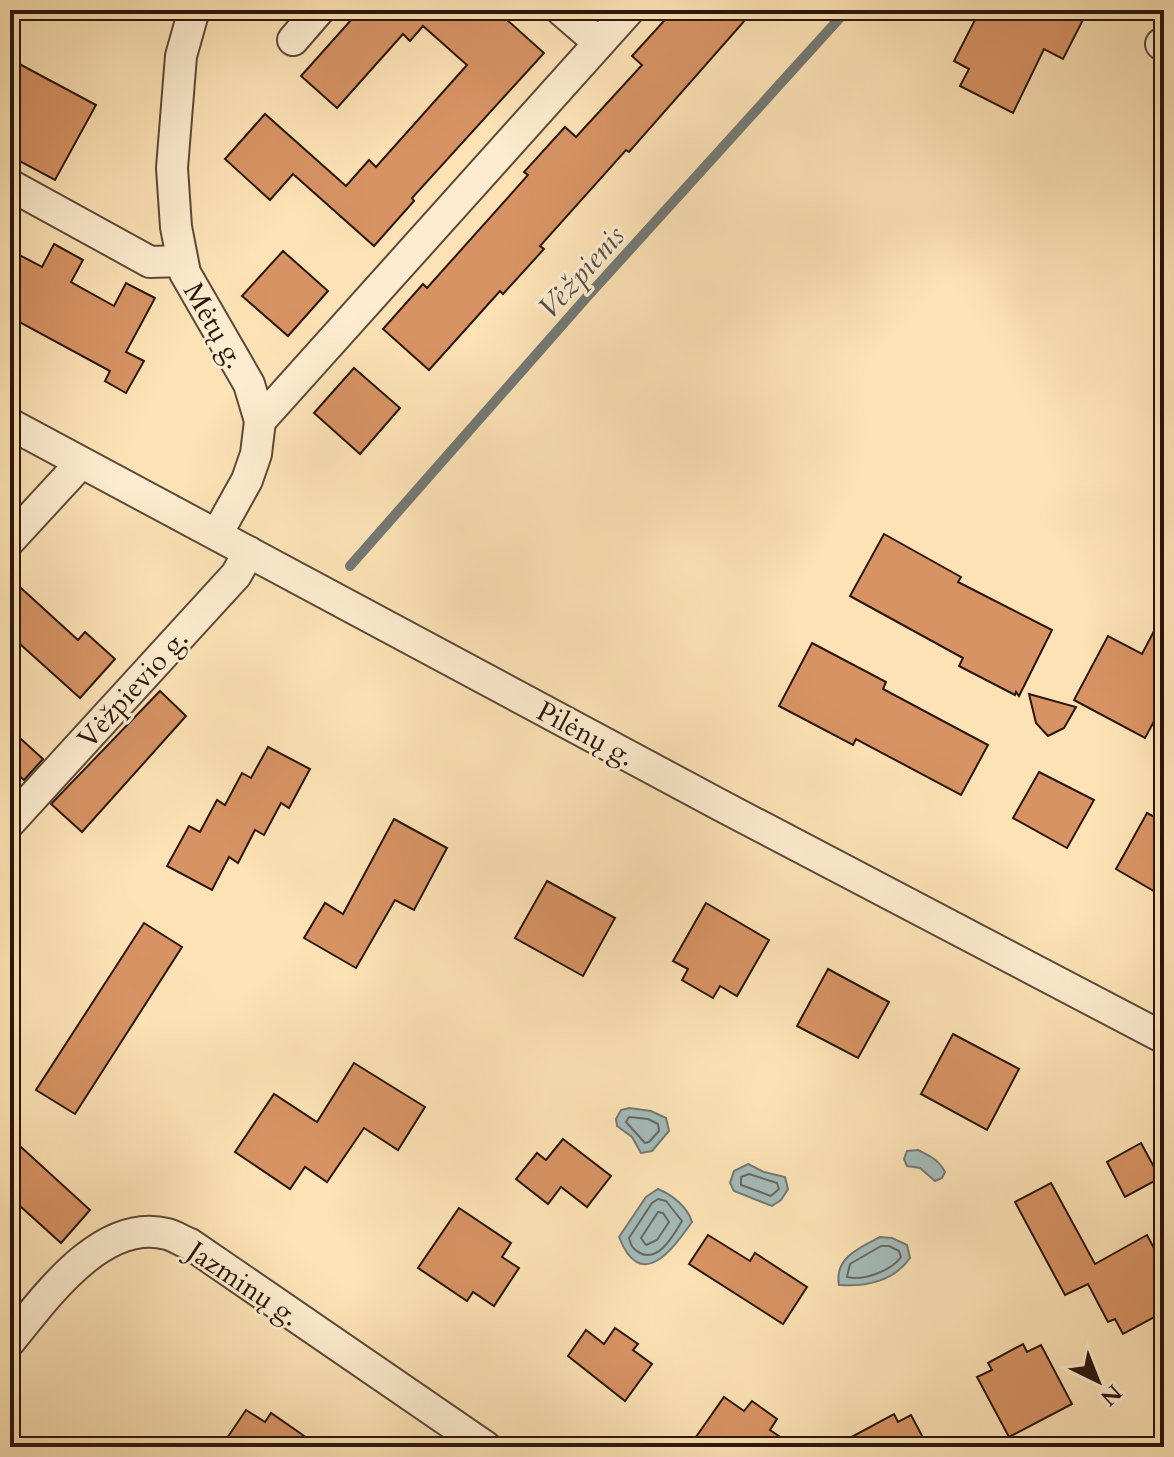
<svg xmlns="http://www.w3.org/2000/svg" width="1174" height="1457" viewBox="0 0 1174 1457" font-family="Cardo,serif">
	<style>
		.water { fill: #a4bbb9; stroke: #737975; stroke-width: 2 }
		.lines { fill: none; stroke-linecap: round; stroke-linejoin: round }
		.shore { stroke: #676864; stroke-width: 2 }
		.stream { stroke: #737975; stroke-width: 10 }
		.building { fill: #d79364; stroke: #2a160e; stroke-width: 2 }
		.street-casing { stroke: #5e4938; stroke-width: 34 }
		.street { stroke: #fdeccf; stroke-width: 30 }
		.labels { text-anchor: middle; stroke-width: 6; stroke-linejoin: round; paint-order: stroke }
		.street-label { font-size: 28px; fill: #2a160e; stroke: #fdeccf }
		.water-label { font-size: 30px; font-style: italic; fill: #55504a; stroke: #fdeccf }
	</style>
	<rect width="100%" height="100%" fill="#fce2b5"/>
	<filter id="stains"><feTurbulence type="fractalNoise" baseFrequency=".0025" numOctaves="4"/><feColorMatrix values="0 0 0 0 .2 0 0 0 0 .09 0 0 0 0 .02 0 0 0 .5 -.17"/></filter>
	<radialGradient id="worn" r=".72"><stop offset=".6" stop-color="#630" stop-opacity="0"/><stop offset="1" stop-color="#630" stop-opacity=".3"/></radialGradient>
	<g class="water">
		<polygon points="629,1108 651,1111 666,1118 669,1131 652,1151 641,1153 632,1137 617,1126 616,1119 621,1110"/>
		<path d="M918,1150C930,1156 939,1160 945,1172L942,1178L935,1181L920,1168L907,1166L904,1159L907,1151Z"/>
		<polygon points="748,1164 764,1172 785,1177 788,1189 781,1200 772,1206 734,1191 730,1183 734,1171"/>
		<path d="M658,1189C672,1195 687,1206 692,1222C672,1250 641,1293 619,1237L646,1197Z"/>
		<path d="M880,1237L892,1238L907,1245L910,1258C894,1281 866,1287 839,1285C834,1258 859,1248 880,1237Z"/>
	</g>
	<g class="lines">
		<g class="shore">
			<polygon points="629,1117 648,1119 658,1124 659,1131 649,1142 645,1143 626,1122"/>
			<polygon points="749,1174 777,1183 779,1189 771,1196 741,1185 741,1177"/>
			<path d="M658,1199L666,1201L682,1221C674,1234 659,1263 640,1253C632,1249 631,1245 629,1238L652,1203Z"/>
			<polygon points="658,1212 663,1213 669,1222 657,1240 646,1245 641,1238"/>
			<path d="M881,1246H889L899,1251L901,1257C891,1271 863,1281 847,1277L850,1264Z"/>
		</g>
		<polyline class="stream" points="350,566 586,298 847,10"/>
	</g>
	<g class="building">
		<polygon points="360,10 496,10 544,53 412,198 414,201 374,246 293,174 270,200 225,159 265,114 346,186 369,160 376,167 467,65 423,26 410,41 403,34 337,108 301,76"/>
		<polygon points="674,10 754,10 629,152 626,150 540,246 544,249 503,294 500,291 429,370 383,329 423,284 427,288 528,175 524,172 565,127 576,137 642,65 632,56"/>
		<polygon points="980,10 1088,10 1063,59 1044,49 1013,113 960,86 969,69 954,61"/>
		<polygon points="10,59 96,105 55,180 10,156"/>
		<polygon points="54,244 83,260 71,282 114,306 126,283 155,298 126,352 144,361 126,393 105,381 110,371 10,317 10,250 42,267"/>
		<polygon points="283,251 328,291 288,336 242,296"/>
		<polygon points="354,368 400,408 360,454 314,413"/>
		<polygon points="884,534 961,577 958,582 1052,630 1019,696 1016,692 1015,695 959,666 963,658 850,596"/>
		<polygon points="10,578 78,640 85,632 115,659 80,698 10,635"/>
		<polygon points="1164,612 1164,703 1145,738 1074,700 1108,636 1142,654"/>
		<polygon points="812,643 886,682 883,689 988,745 961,795 856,739 853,745 779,706"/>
		<polygon points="160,691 186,716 82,832 51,804"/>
		<polygon points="1029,694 1076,707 1064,728 1048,736 1036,723"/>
		<polygon points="10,729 43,759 24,780 10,768"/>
		<polygon points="268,747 310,769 289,808 281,803 264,835 255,830 238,863 229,857 212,890 167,866 189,826 200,832 217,800 225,805 242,773 251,778"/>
		<polygon points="1039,772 1094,800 1067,848 1013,818"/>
		<polygon points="1147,813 1164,822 1164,897 1116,869"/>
		<polygon points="394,819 447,848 414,910 395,900 356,968 304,938 325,903 343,914"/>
		<polygon points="547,881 615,918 583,976 515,938"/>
		<polygon points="706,903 769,940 737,996 720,986 713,998 682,980 688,969 673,961"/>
		<polygon points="144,923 182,947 75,1114 36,1090"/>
		<polygon points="828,969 889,1002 858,1058 797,1026"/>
		<polygon points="953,1034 1019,1069 987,1130 921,1094"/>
		<polygon points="354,1063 425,1107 398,1150 364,1128 327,1182 305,1167 290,1189 235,1152 274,1094 317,1122"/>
		<polygon points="10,1137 90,1210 61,1243 10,1197"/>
		<polygon points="563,1139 611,1176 587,1207 561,1187 548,1204 516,1179 537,1153 546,1160"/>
		<polygon points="1141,1143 1160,1178 1125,1197 1107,1162"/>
		<polygon points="1051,1183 1095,1264 1147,1235 1164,1267 1164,1312 1123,1334 1115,1319 1108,1322 1088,1284 1065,1295 1015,1202"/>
		<polygon points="459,1208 511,1243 502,1257 519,1268 494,1306 473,1292 467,1301 418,1268"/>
		<polygon points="708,1235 750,1261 755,1253 807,1287 783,1324 689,1264"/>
		<polygon points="615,1328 638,1344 633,1350 652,1364 625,1401 568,1356 586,1330 604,1344"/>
		<polygon points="1023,1344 1027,1352 1041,1345 1072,1404 1009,1437 977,1377 992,1370 988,1363"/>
		<polygon points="724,1397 744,1411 752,1401 777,1419 770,1430 795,1447 689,1447"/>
		<polygon points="246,1410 265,1422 271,1413 320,1447 221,1447"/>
		<polygon points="894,1414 898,1422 911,1415 928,1447 833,1447"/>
	</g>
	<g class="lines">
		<g class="street-casing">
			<g id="street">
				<polyline points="194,10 181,56 172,168 176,227 185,273 249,384 260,421 256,454 247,480 217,534"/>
				<polyline points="561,10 599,43"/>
				<polyline points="293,40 319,10"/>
				<polyline points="1161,44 1164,46"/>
				<polyline points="10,185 150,262 182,261"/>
				<polyline points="260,421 629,10"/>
				<polyline points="10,424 720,805 1164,1038"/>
				<polyline points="10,540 81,463"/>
				<polyline points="10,822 236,575 249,552"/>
				<path d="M10,1341C45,1298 102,1217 167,1234C175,1236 182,1241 190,1244L486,1447"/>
			</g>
		</g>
		<use href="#street" class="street"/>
	</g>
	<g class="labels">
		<g class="street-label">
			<text transform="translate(215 325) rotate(60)" y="10">Mėtų g.</text>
			<text transform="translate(132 688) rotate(-48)" y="10">Vėžpievio g.</text>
			<text transform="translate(586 733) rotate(28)" y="10">Pilėnų g.</text>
			<text transform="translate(244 1283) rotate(34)" y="10">Jazminų g.</text>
		</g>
		<g class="water-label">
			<text transform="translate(581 272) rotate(-48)" y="10">Vėžpienis</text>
		</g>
	</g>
	<rect width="1174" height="1457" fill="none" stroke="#fce2b5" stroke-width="40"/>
	<rect x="12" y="12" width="1150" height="1433" fill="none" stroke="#2a160e" stroke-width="4"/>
	<rect x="20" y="20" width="1134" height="1417" fill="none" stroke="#2a160e" stroke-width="2"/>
	<g transform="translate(1098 1381) rotate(137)" stroke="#fdeccf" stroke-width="6" paint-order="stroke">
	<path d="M0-6L14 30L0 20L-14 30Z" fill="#2a160e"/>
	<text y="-12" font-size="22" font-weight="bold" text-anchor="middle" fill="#2a160e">N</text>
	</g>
	<rect width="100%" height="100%" filter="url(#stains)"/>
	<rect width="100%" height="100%" fill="url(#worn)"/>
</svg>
